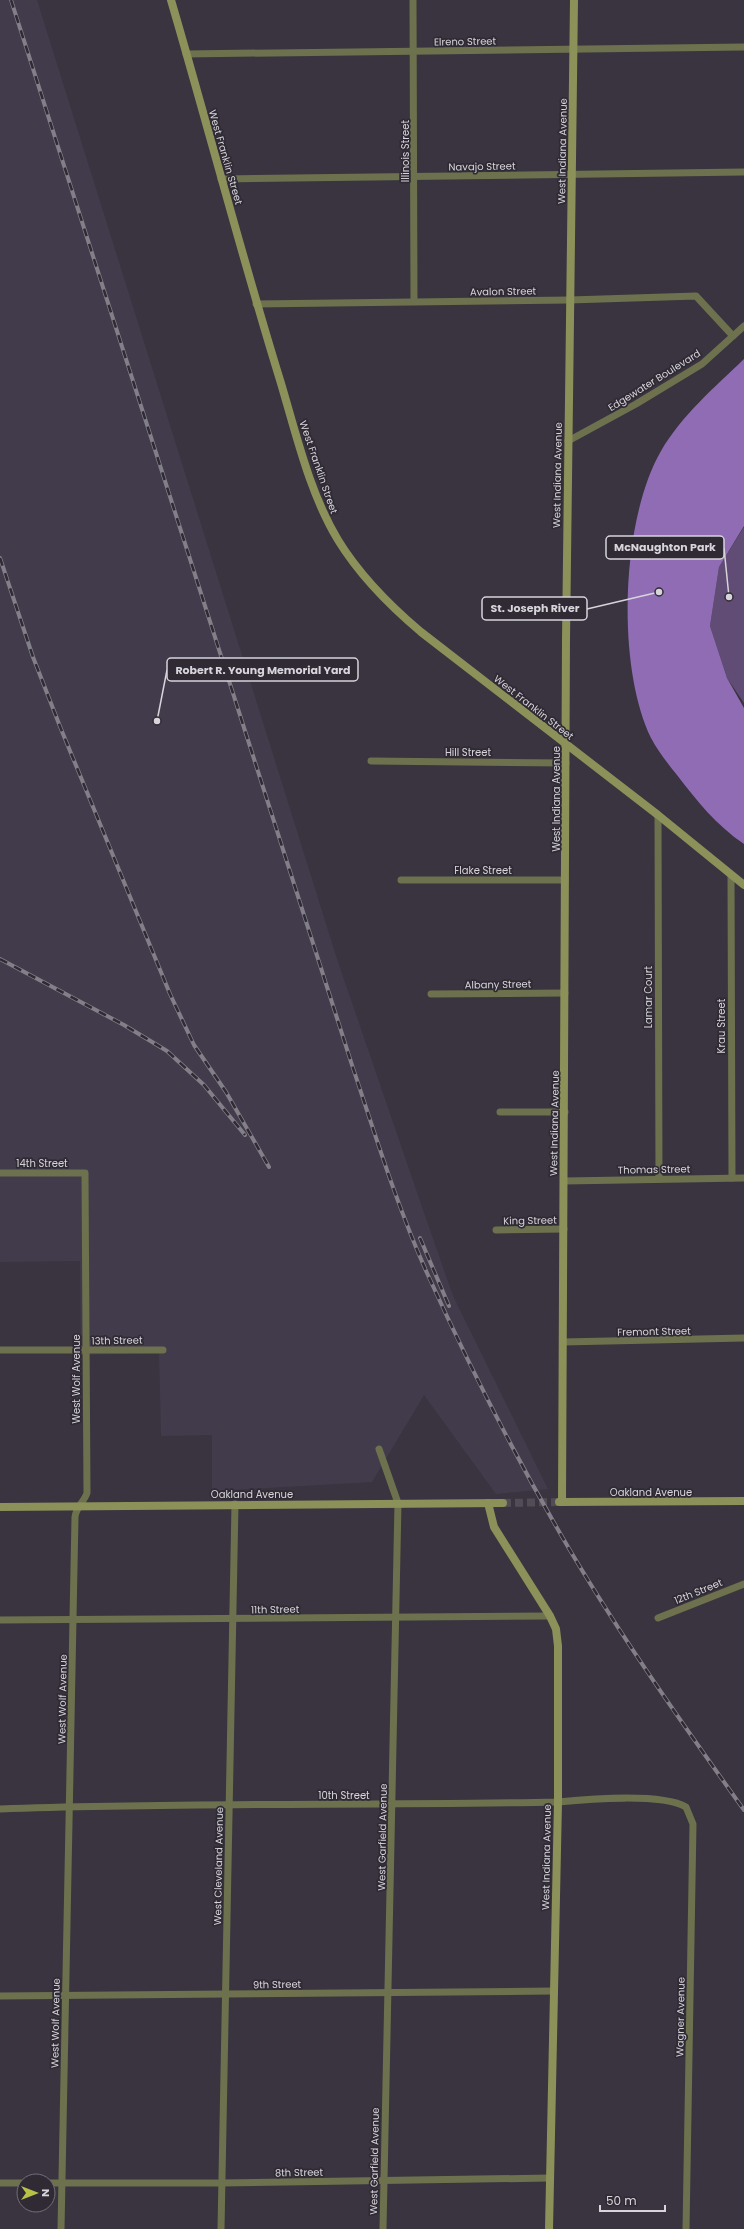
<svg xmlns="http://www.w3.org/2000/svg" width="744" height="2229" viewBox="0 0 744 2229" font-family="Poppins,sans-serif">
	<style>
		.built { fill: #423b4c }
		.green { fill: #604c75 }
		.water { fill: #8f6cb4 }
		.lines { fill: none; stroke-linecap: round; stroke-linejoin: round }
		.secondary-tunnel { stroke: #514c56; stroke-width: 8; stroke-dasharray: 8 4; stroke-linecap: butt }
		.street { stroke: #6d714e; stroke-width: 7 }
		.secondary { stroke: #8b9159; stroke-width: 8 }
		.rail-casing { stroke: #837f88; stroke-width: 4 }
		.rail { stroke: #2f2a34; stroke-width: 2.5; stroke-dasharray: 8; stroke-linecap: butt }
		.labels { text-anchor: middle; stroke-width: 3.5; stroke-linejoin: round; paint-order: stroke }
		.street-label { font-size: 10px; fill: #d7d4db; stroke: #2f2a34 }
		.leader { fill: none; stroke: #d7d4db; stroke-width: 1.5 }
		.callout-dot { fill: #d7d4db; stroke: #2f2a34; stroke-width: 1.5 }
		.callout { fill: #2f2a34; stroke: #d7d4db; stroke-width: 1.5 }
		.callout-label { font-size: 11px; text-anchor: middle; font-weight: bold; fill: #d7d4db }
	</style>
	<rect width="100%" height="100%" fill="#39343f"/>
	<polygon class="built" points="0,0 37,0 337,959 421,1204 453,1296 548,1489 496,1494 424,1395 372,1482 212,1491 212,1435 161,1436 159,1353 81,1355 80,1261 0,1262"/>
	<polygon class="green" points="744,527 744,703 727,678 710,626 719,567"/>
	<path class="water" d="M744,359V526L719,567L710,626L727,678L744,708V844C716,825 697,801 677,775C668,764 658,751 651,738C616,666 621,520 661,451C682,415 714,388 744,359Z"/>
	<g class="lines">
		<polyline class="secondary-tunnel" points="503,1503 558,1502"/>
		<g class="street">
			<polyline points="413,0 414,301"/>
			<polyline points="186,54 744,47"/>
			<polyline points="221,179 744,172"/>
			<polyline points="256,304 570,300 696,296 733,336"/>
			<polyline points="568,441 636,404 702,364 744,326"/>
			<polyline points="371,761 566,763"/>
			<polyline points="658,815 659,1179"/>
			<polyline points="731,875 732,1178"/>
			<polyline points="401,880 565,880"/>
			<polyline points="431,994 565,993"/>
			<polyline points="500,1112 565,1112"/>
			<path d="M0,1173H85L87,1493C84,1502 76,1507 75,1517L61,2229"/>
			<polyline points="564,1181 744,1178"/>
			<polyline points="496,1230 564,1229"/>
			<polyline points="563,1342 744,1338"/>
			<polyline points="0,1350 163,1350"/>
			<polyline points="379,1449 398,1503 383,2229"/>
			<polyline points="658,1618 744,1584"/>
			<polyline points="0,1620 550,1616"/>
			<path d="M0,1809C186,1802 372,1806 558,1802C588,1799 662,1793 686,1807L693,1824L686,2229"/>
			<polyline points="0,1996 554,1991"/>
			<polyline points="0,2183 24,2183"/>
			<polyline points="48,2183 221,2183 550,2178"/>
			<polyline points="221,2229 235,1504"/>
		</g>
		<g class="secondary">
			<path d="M171,0C208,126 241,254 280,380C296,433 309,492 338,540C360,576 389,605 421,632L658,815L744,885"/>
			<polyline points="559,1502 744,1501"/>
			<polyline points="562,1502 566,639 574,0"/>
			<polyline points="488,1503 494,1527 550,1616 556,1629 558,1646 558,1802 549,2229"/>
			<polyline points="0,1507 503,1503"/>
		</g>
		<g class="rail-casing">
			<g id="rail">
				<path d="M11,0L352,1065C375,1134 397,1206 427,1273C470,1368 518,1462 571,1552C624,1641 684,1726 744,1810"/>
				<polyline points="0,558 33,657 61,729 170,994 194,1045 226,1092 269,1167"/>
				<polyline points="0,959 124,1025 167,1051 204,1085 245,1135"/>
				<polyline points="420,1238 449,1306"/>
			</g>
		</g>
		<use href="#rail" class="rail"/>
	</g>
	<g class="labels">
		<g class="street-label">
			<text transform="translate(465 41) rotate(-1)" y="4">Elreno Street</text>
			<text transform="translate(405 151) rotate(-90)" y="4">Illinois Street</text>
			<text transform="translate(562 151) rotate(-89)" y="4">West Indiana Avenue</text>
			<text transform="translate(226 157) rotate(74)" y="4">West Franklin Street</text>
			<text transform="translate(482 166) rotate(-1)" y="4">Navajo Street</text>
			<text transform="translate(503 291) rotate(-1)" y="4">Avalon Street</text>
			<text transform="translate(654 380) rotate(-32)" y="4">Edgewater Boulevard</text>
			<text transform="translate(319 467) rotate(71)" y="4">West Franklin Street</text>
			<text transform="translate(557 475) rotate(-89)" y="4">West Indiana Avenue</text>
			<text transform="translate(534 707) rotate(38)" y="4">West Franklin Street</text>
			<text x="468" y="756">Hill Street</text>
			<text transform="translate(556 799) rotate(-90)" y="4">West Indiana Avenue</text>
			<text x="483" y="874">Flake Street</text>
			<text transform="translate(498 984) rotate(-1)" y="4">Albany Street</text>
			<text transform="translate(648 997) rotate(-90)" y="4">Lamar Court</text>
			<text transform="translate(721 1026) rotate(-90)" y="4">Krau Street</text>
			<text transform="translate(554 1123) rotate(-89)" y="4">West Indiana Avenue</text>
			<text x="42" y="1167">14th Street</text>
			<text transform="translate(654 1169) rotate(-1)" y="4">Thomas Street</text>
			<text transform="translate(530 1220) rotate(-1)" y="4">King Street</text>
			<text transform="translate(654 1331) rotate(-1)" y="4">Fremont Street</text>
			<text transform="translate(117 1340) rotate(-1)" y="4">13th Street</text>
			<text transform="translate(76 1379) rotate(-90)" y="4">West Wolf Avenue</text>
			<text x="651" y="1496">Oakland Avenue</text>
			<text x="252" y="1498">Oakland Avenue</text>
			<text transform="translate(698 1591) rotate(-22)" y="4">12th Street</text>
			<text transform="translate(275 1609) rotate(-1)" y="4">11th Street</text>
			<text transform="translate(62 1699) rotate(-89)" y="4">West Wolf Avenue</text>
			<text x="344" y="1799">10th Street</text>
			<text transform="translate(382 1837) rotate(-89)" y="4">West Garfield Avenue</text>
			<text transform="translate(546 1857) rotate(-89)" y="4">West Indiana Avenue</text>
			<text transform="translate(218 1866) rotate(-89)" y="4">West Cleveland Avenue</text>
			<text transform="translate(277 1984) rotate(-1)" y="4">9th Street</text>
			<text transform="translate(680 2017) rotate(-89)" y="4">Wagner Avenue</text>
			<text transform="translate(55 2023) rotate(-89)" y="4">West Wolf Avenue</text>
			<text transform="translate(374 2161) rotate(-89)" y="4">West Garfield Avenue</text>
			<text transform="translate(299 2172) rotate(-1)" y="4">8th Street</text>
		</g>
	</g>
	<path class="leader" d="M729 597L724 548M659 592L587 609M157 721L167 670"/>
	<g class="callout-dot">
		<circle cx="729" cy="597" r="4"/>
		<circle cx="659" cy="592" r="4"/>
		<circle cx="157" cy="721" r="4"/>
	</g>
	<g class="callout">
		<rect x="606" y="536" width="118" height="23" rx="4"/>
		<rect x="482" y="597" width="105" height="23" rx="4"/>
		<rect x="167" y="658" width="191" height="23" rx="4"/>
	</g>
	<g class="callout-label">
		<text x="665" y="551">McNaughton Park</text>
		<text x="535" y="612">St. Joseph River</text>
		<text x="263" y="674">Robert R. Young Memorial Yard</text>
	</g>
	<g transform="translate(36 2193) rotate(90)"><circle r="19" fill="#2f2a34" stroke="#726e77"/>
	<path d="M0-3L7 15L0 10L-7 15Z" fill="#b8c147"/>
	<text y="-6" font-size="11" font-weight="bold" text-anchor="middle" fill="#d7d4db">N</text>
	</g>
	<path d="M600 2205v6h65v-6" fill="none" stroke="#d7d4db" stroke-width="2"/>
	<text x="606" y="2205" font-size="12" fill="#d7d4db" stroke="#2f2a34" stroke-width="3" paint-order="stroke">50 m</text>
</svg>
